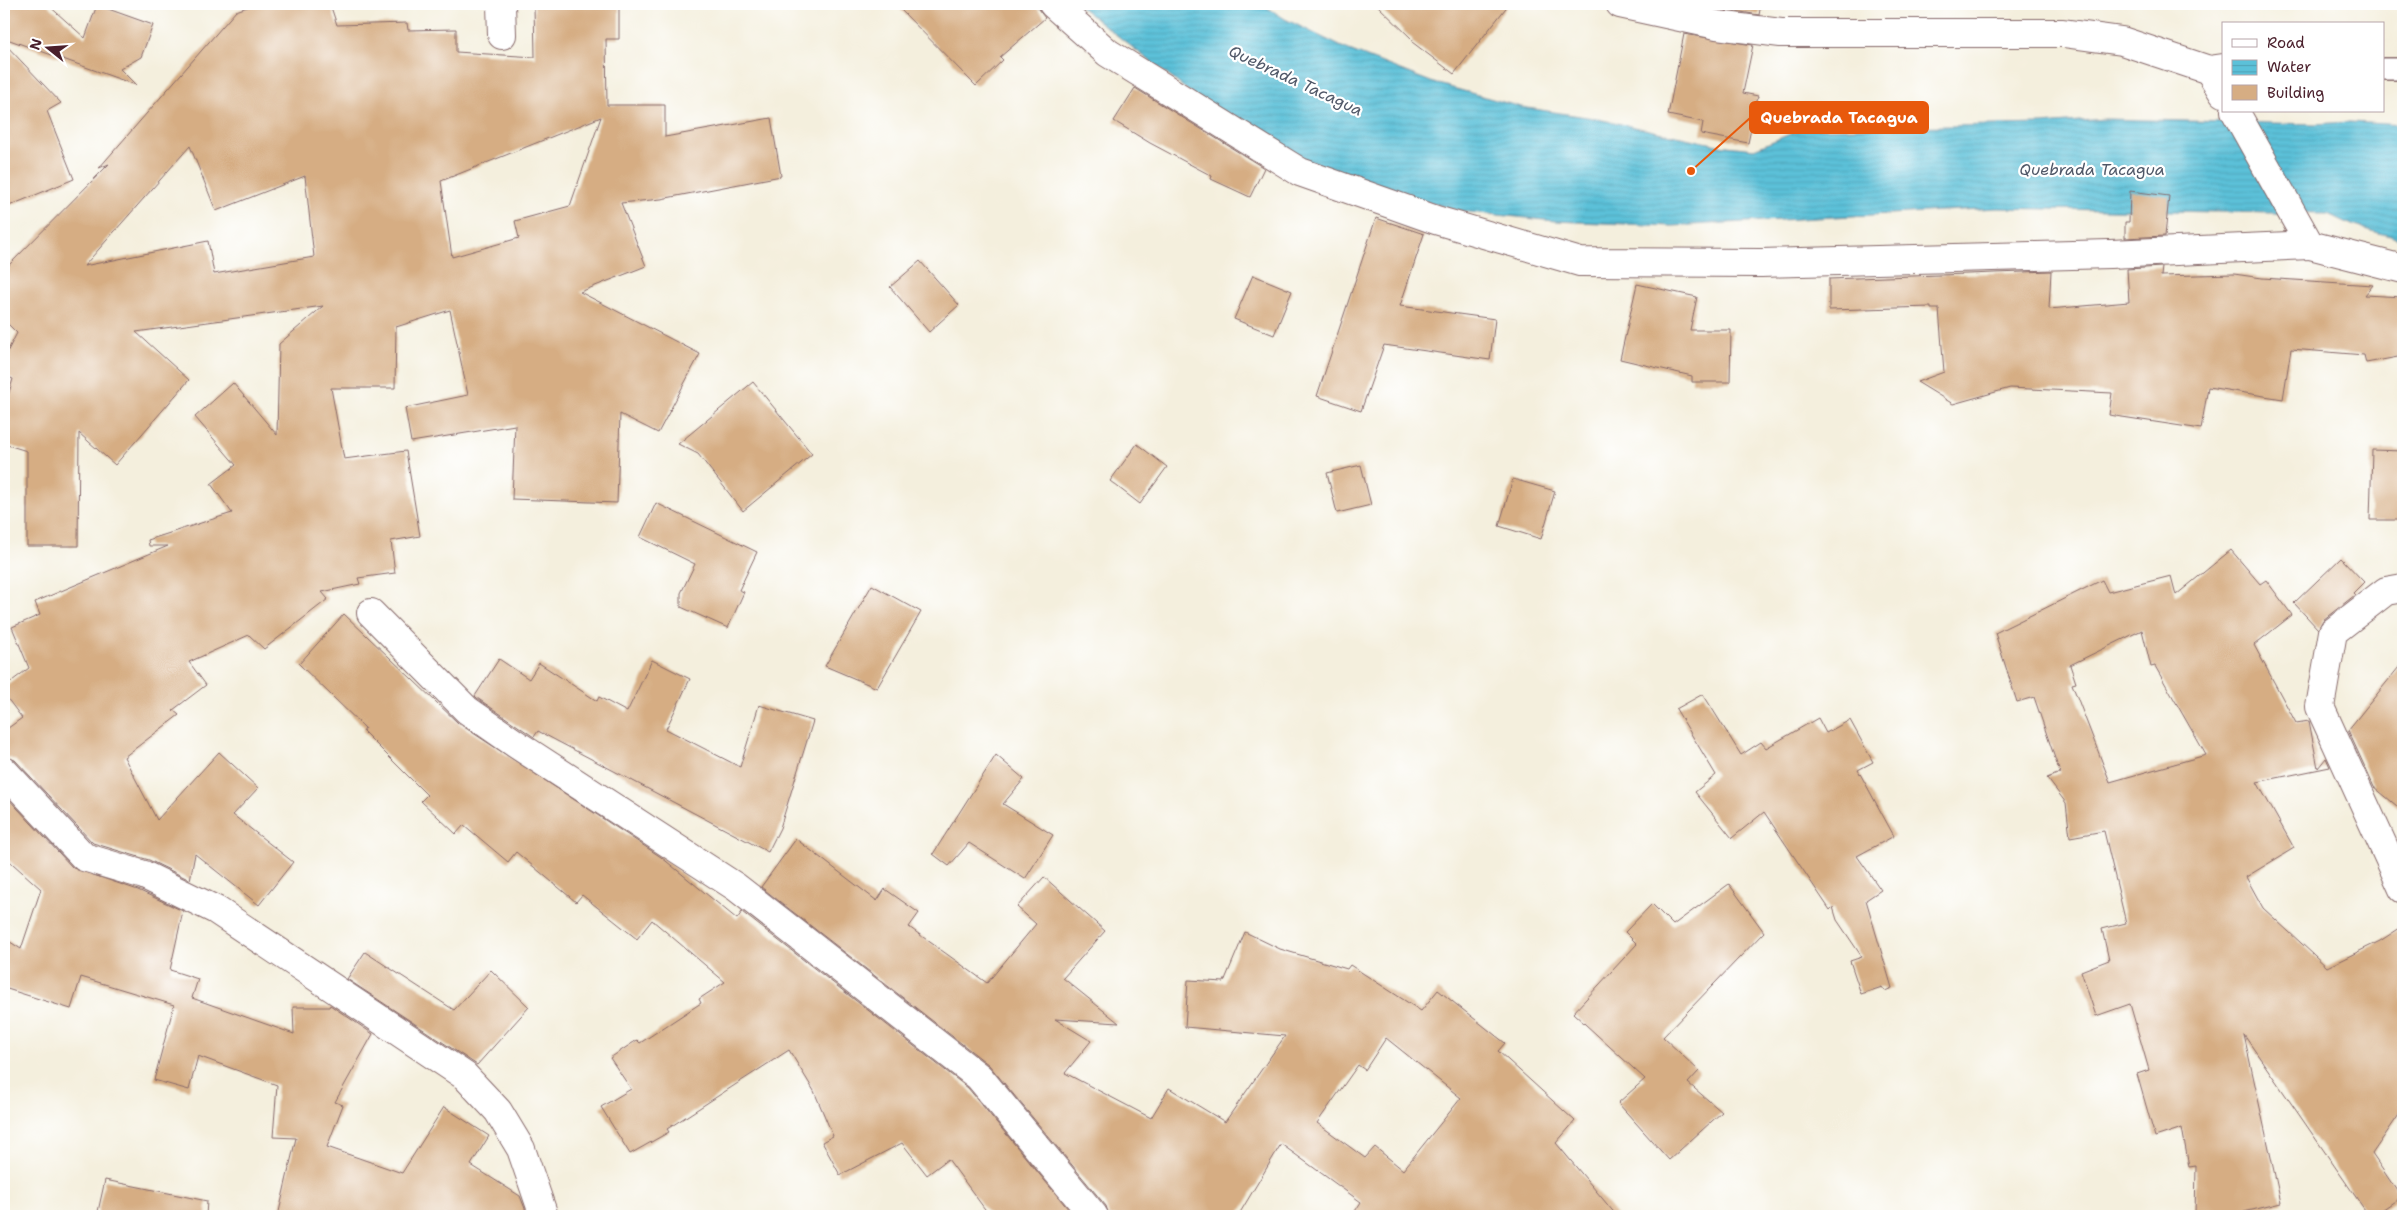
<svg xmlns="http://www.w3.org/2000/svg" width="2407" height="1220" viewBox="0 0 2407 1220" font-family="'Shantell Sans',sans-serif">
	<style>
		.water { fill: url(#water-rules); stroke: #527082 }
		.building { fill: #d6ad83; fill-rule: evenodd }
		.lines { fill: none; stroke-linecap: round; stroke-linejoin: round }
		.service-casing { stroke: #866869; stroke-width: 24 }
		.minor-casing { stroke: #866869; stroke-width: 30 }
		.service { stroke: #fff; stroke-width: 21 }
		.minor { stroke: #fff; stroke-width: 28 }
		.labels { text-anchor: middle; stroke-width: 4.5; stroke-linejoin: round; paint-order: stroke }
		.water-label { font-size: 16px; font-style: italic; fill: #505868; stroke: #fff }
		.leader { fill: none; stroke: #e8590c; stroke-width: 2 }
		.callout-dot { fill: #e8590c; stroke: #fff; stroke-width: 2 }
		.callout { fill: #e8590c; stroke: #e8590c; stroke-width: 2 }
		.callout-label { font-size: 16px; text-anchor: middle; font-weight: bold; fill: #fff }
	</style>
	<defs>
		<pattern id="water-rules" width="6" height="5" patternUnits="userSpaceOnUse" patternTransform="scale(1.25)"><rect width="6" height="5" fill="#5bc1d9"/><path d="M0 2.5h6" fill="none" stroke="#51a5ba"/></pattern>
	</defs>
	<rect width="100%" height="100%" fill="#fff"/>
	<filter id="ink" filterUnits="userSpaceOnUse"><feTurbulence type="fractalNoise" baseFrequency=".02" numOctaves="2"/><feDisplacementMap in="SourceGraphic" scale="10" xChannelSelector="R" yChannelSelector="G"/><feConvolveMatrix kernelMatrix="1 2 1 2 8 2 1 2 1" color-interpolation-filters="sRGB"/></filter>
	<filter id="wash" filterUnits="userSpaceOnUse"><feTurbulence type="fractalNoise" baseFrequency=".0096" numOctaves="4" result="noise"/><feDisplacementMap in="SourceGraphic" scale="20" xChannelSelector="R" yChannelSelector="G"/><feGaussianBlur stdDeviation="1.12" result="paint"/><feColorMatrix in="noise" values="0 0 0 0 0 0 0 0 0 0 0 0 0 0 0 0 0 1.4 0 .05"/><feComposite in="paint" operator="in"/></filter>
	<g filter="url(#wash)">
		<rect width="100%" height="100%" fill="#f4efdd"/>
		<polygon class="water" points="1077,4 1262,4 1285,19 1344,48 1431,82 1521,107 1593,118 1718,145 1754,149 1802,129 2043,124 2105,119 2314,124 2349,122 2403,125 2403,240 2352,225 2329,214 1997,208 1672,226 1555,221 1460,211 1361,184 1277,149 1196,97"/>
		<g id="blocks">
			<g class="building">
				<polygon points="4,4 47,4 85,38 97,5 153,25 141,57 120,69 136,85 4,38"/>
				<path d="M256,4H330L337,25L407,23L408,30L456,29V52L535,57L534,5L619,4V39H606L607,105H665V137L771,118L781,176L661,199L621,203L646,266L580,292L700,354L658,433L620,414L617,503L512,499L515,425L411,442L405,408L468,395L450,310L396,327L395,388H331L344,459L406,451L420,536L391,541L395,573L358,578L360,584L322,592L328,599L264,649L249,635L189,662L206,685L173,710L179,715L124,757L157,820L219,752L258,788L233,815L293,862L259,905L195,854L190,880L149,860L93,843L15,760L4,756V731L22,718L4,694V687L29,668L12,627L40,615L35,602L168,546H149L148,540L232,513L211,484L236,465L195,417L233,383L277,435L279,344L323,306L136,332L189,380L115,465L79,433L78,546H27V451L4,444V409L13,379L4,375V358L17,333L4,320V270L109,164L99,168L236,11ZM601,117L570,206L515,221L519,238L452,257L441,181ZM190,146L216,211L305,176L314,257L214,274L208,241L84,266Z"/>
				<polygon points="895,4 1038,4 1038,9 1045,18 1000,57 1003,60 976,86"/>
				<polygon points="1376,4 1509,4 1454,74 1412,42 1413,40"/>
				<polygon points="1693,4 1761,4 1759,15"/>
				<polygon points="1684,34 1753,45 1743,93 1758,96 1748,143 1701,134 1703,122 1668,115"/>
				<polygon points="4,43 61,103 47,111 74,179 4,208"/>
				<polygon points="1135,88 1264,168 1250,197 1211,179 1212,176 1150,143 1114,121"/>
				<polygon points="2130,191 2169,196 2165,236 2125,238 2125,222 2129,222"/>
				<polygon points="1376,218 1424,234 1400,306 1495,319 1490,360 1384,345 1361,411 1317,396"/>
				<polygon points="920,261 959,305 929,332 890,287"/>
				<polygon points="2162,267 2161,276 2234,274 2262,278 2373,285 2365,295 2403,297 2403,356 2366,363 2364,355 2291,349 2283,399 2208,387 2201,429 2109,415 2112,393 2010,388 1953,404 1917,382 1944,372 1939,309 1931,309 1931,307 1829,310 1829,279 2051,271 2049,309 2129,302 2127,269"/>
				<polygon points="1253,275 1292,291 1274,335 1234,319"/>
				<polygon points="1637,284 1697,297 1690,330 1731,330 1730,382 1692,382 1692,376 1620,359"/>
				<polygon points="753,382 812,454 743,511 698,454 678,444"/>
				<polygon points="1137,444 1167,467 1140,504 1110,481"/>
				<polygon points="2372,450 2403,451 2403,520 2370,520"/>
				<polygon points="1361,465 1371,505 1337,513 1327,473"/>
				<polygon points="1513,479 1555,491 1541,539 1499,526"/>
				<polygon points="656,503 757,552 739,590 744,592 728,628 681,607 681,593 695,564 640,537"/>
				<path d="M2231,550L2260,584L2266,580L2292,615L2254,645L2296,723L2309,721L2318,768L2326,758L2330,767L2257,782L2294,848L2246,877L2263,908L2327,967L2380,941L2403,926V1109L2372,1154L2401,1197L2373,1216H2369L2244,1035L2281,1203L2244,1212V1216H2195L2196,1166L2189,1167L2182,1128L2155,1137L2137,1074L2149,1070L2130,1004L2096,1016L2081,971L2109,960L2102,929L2126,923L2104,831L2070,837L2066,803L2047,778L2060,773L2034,697L2017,702L1995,633L2102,580L2108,592L2171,576L2176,595ZM2142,630L2151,667L2155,666L2206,755L2110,782L2072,684L2076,683L2070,665Z"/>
				<polygon points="2341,558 2364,582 2353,593 2355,595 2323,620 2318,629 2294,603"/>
				<polygon points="872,585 921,612 877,688 825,666"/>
				<polygon points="344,614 458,723 661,857 737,919 742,912 968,1088 1074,1216 990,1216 948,1159 927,1175 902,1143 840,1175 822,1142 833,1136 814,1091 789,1050 667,1129 669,1132 630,1154 601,1107 631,1089 610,1058 637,1040 640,1043 701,1003 699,999 725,982 652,920 637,939 582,895 576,902 516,852 508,862 464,825 456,834 421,801 427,795 363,731 365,728 299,664"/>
				<polygon points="499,659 529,679 539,663 597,701 599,697 627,712 652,660 690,679 666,729 740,767 759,705 813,721 780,828 768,852 538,731 534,737 477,698 475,696"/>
				<polygon points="2403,662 2403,811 2374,787 2348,730"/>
				<polygon points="1703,694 1741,755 1761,742 1766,748 1818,718 1826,733 1850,720 1873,762 1858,770 1894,836 1857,856 1881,890 1866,900 1892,988 1885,991 1882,987 1861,994 1850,961 1862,957 1837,920 1833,907 1830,910 1764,812 1732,838 1695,792 1716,775 1676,709"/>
				<polygon points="996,755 1024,779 1003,804 1053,835 1025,879 969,843 949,866 933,854"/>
				<polygon points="4,794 73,868 138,890 183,911 170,970 198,979 192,998 294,1034 293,1007 329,1007 330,1005 373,1034 335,1102 343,1105 327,1147 402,1173 444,1107 489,1136 471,1165 520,1196 528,1216 278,1216 296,1138 273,1137 277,1085 198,1056 189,1090 154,1080 174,1005 81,977 71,1009 4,988 4,938 21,949 41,889 4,856"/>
				<path d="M796,839L877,901L885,889L919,913L909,927L987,983L1036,924L1017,907L1044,877L1105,931L1063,978L1119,1023L1055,1019L1091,1041L1065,1073L1151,1118L1169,1088L1225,1122L1285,1036L1185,1027L1188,980L1224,982L1245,932L1280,949L1347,969L1350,965L1421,1011L1438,990L1505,1043L1498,1051L1575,1121L1556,1143L1617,1216H1352L1361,1202L1281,1144L1238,1216H1109L1106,1206L989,1065L761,887ZM1386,1038L1461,1098L1403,1170L1375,1147L1365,1158L1317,1123L1358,1065L1365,1070Z"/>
				<polygon points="1729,884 1764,932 1663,1037 1699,1071 1688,1083 1722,1112 1669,1160 1618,1103 1645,1079 1573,1013 1637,944 1625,932 1652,904 1673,925"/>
				<polygon points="365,952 454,1010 491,970 529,1007 477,1065 347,979"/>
				<polygon points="105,1180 207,1201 206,1216 97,1216"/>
			</g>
		</g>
	</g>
	<g filter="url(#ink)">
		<use href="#blocks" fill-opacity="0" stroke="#866869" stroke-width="1"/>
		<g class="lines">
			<g class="service-casing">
				<polyline id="service" points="2383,69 2403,69"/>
			</g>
			<g class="minor-casing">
				<g id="minor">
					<polyline points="501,4 502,35"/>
					<polyline points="1053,4 1108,53 1300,172 1436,220 1580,262 1761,263 2110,254 2310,245"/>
					<polyline points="1620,4 1717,25 1781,33 2063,33 2122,41 2209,70 2223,68"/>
					<polyline points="2209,70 2223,93"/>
					<polyline points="2235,111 2310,245 2403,269"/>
					<polyline points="2403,588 2386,591 2333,632 2320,707 2403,889"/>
					<polyline points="371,613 467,710 516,744 736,887 979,1077 1094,1216"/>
					<polyline points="4,771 84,857 144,875 216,910 465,1076 498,1111 521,1149 544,1216"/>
				</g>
			</g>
			<use href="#service" class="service"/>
			<use href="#minor" class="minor"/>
		</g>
	</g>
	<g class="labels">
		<g class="water-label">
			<text transform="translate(1296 80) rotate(25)" y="6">Quebrada Tacagua</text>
			<text x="2092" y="175">Quebrada Tacagua</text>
		</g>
	</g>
	<path class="leader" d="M1691 171L1750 118"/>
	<circle class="callout-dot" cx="1691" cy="171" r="5"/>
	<rect class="callout" x="1750" y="102" width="178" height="31" rx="5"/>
	<g class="callout-label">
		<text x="1839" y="123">Quebrada Tacagua</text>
	</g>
	<rect width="2407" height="1220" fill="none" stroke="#fff" stroke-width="20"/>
	<rect x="2222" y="22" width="162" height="90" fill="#ffffff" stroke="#b7a5aa"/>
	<rect x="2232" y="39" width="25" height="8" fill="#ffffff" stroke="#b7a5aa"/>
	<text x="2267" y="48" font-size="15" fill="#4a1f2b">Road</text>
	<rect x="2232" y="60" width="25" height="15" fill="url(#water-rules)" stroke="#b7a5aa"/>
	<text x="2267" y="72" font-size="15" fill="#4a1f2b">Water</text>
	<rect x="2232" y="85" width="25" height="15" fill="#d6ad83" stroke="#b7a5aa"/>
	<text x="2267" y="98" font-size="15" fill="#4a1f2b">Building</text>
	<g transform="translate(48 48) rotate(287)" stroke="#ffffff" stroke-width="4" paint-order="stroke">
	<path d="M0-4L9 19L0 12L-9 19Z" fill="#4a1f2b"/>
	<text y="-8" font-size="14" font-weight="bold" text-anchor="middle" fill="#4a1f2b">N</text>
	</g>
</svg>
